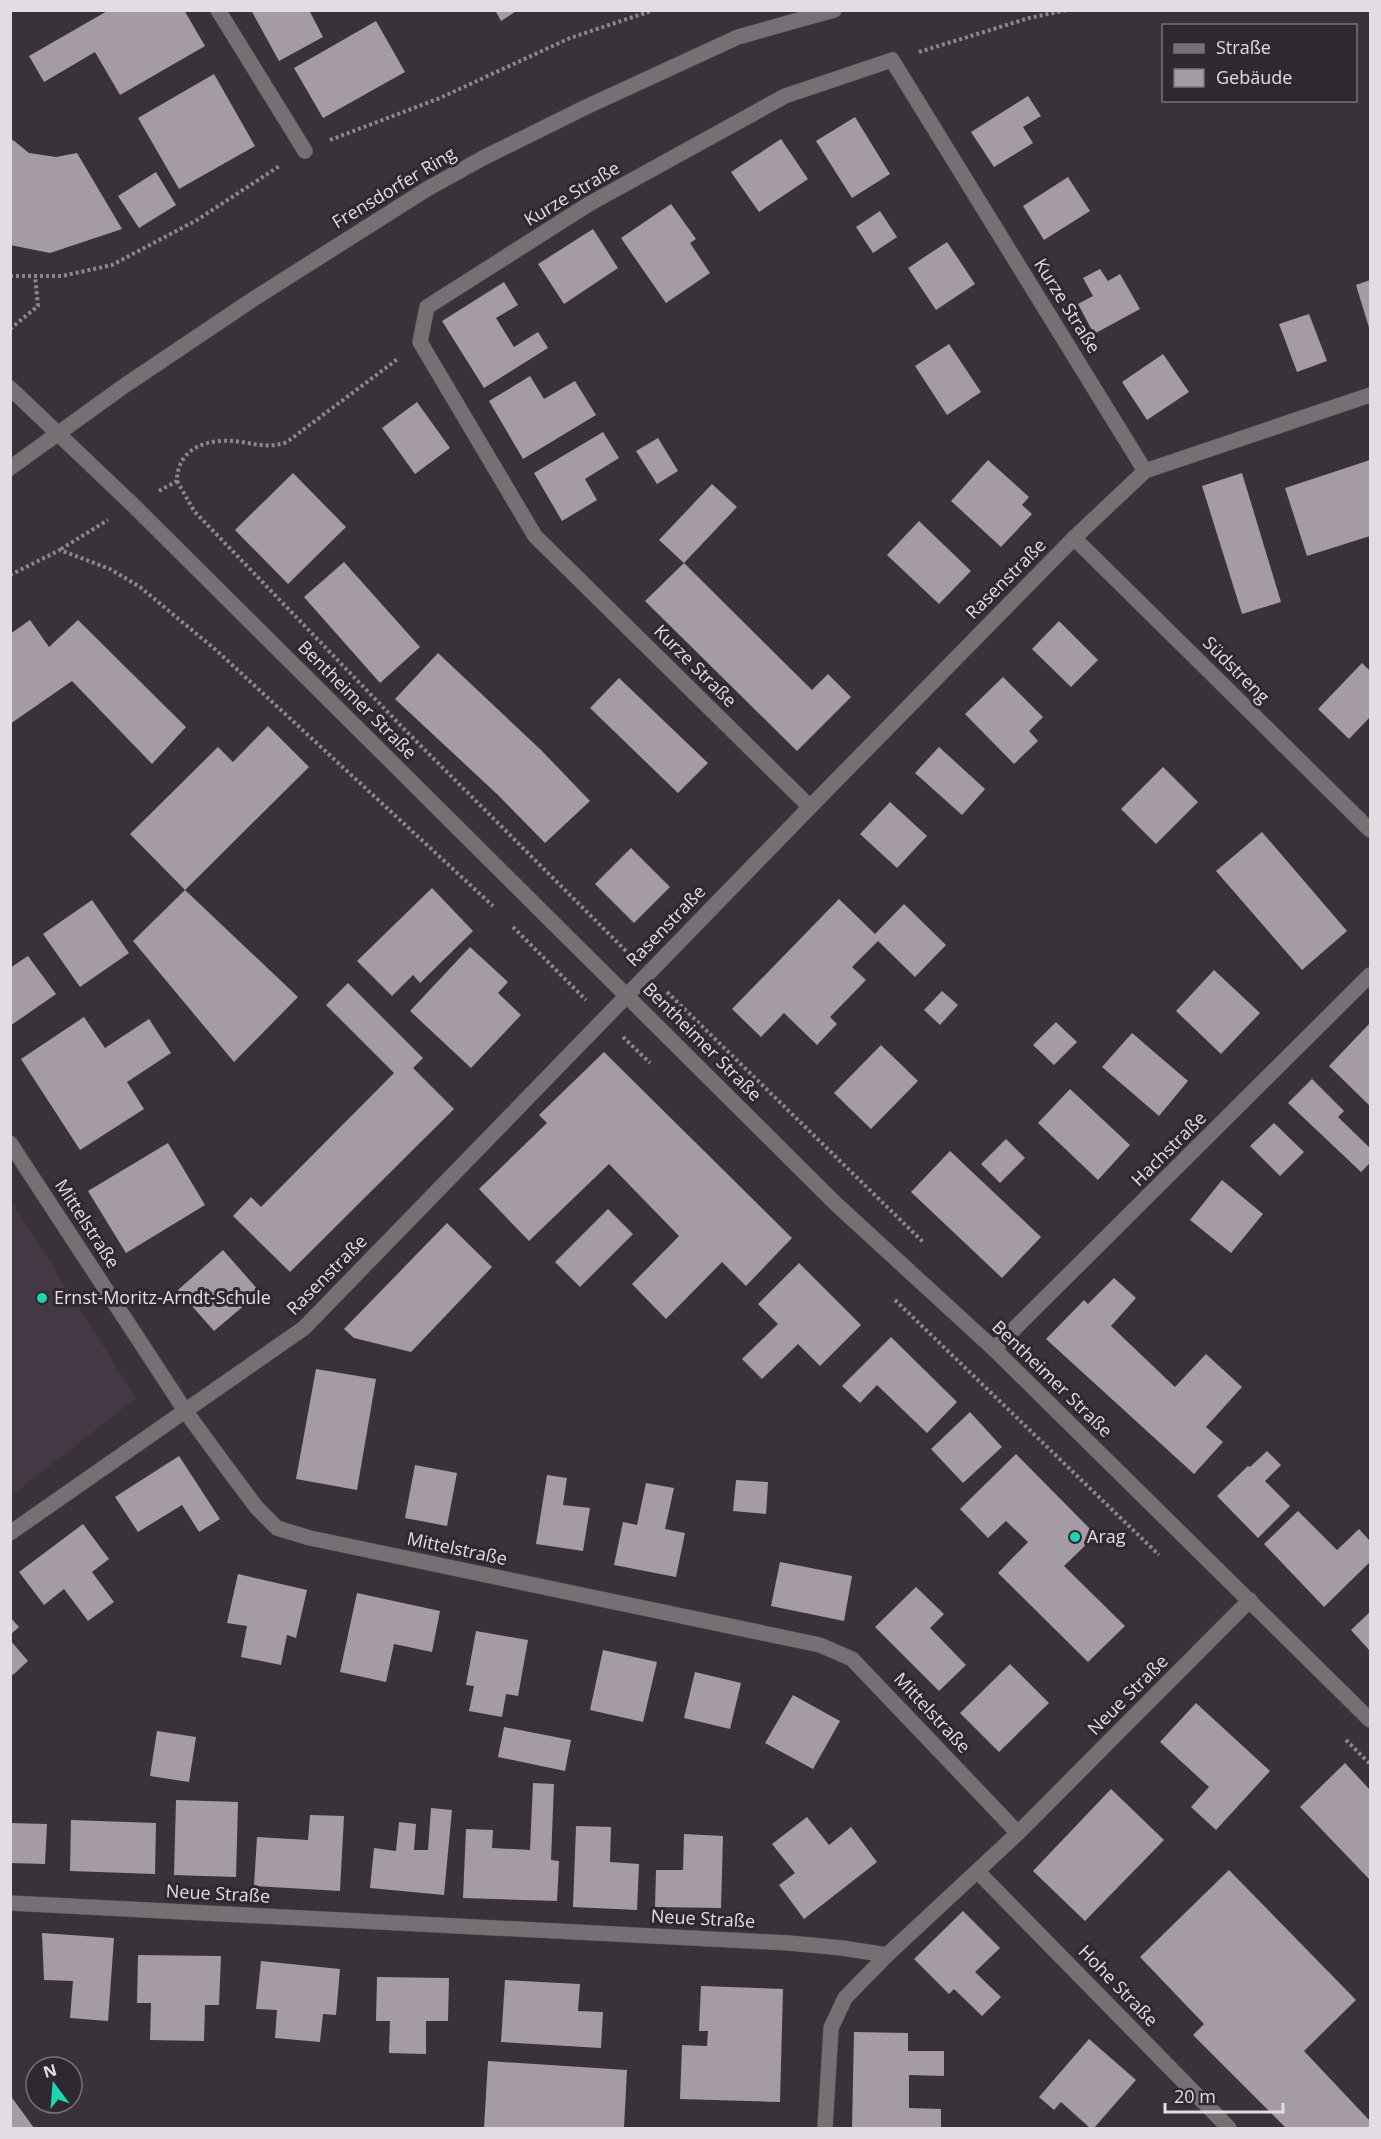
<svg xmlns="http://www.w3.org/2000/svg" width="1381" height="2139" viewBox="0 0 1381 2139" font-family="'Open Sans',sans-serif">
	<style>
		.built { fill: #453845 }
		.building { fill: #a59ba5 }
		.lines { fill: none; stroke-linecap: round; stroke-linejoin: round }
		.minor-casing { stroke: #585158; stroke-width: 16 }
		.path { stroke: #8d878d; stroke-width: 4; stroke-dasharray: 3 3; stroke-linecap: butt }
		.minor { stroke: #747074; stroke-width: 15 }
		.poi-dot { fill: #1dd5b1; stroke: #2f2830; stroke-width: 2 }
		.labels { text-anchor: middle; stroke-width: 6; stroke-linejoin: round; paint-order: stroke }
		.street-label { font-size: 18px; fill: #e2dde2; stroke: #2f2830 }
		.poi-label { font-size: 18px; fill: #e2dde2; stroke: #2f2830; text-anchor: start }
	</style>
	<rect width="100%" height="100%" fill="#3a323a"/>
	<polygon class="built" points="10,1199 136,1398 11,1496 10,1496"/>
	<g class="building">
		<polygon points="109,10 184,10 205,46 120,95 95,52 44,82 29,56"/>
		<polygon points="251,10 309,10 323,37 279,61"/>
		<polygon points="495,10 518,10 501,21"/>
		<polygon points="376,21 405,72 323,118 294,68"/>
		<polygon points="214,74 255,146 179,189 138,118"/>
		<polygon points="1028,96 1041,116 1023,127 1033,143 994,167 971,132"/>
		<polygon points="855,117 890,174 852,198 816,141"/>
		<polygon points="781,139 808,179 759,212 731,172"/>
		<polygon points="13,140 29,153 56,157 77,153 122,229 50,253 10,245 10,142"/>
		<polygon points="156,172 176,205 139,228 118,196"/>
		<polygon points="1068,177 1090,211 1044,240 1023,206"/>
		<polygon points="671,204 696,239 690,243 710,273 666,303 621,238"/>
		<polygon points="880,211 897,237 873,253 856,227"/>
		<polygon points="593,229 618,268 564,304 538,264"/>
		<polygon points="947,242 975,284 936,310 908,268"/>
		<polygon points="1100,269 1108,281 1120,274 1140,309 1094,334 1078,304 1093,296 1083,278"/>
		<polygon points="1370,280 1370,331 1356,285"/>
		<polygon points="504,282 518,305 496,318 514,347 538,332 548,348 484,388 442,321"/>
		<polygon points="1309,314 1327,361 1297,372 1279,324"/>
		<polygon points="949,344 981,392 947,415 915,366"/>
		<polygon points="1163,354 1189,392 1147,420 1122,382"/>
		<polygon points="530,376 544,399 575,381 596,415 523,459 489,401"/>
		<polygon points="417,402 450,448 415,474 382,428"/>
		<polygon points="603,432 619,458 585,479 597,500 562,521 534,473"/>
		<polygon points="658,438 678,471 657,484 636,451"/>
		<polygon points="988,460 1029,497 1022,505 1032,514 1001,547 951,501"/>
		<polygon points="1370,460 1370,536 1307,556 1285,488"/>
		<polygon points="293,473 346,527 288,584 235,530"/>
		<polygon points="1242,473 1281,602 1242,614 1202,486"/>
		<polygon points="712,484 737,507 684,563 812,690 828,674 851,697 797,751 645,601 684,563 659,540"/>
		<polygon points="919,521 971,571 939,604 887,555"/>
		<polygon points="344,562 420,647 380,683 304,597"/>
		<polygon points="30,620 49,647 78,620 186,727 152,764 72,681 10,724 10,634"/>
		<polygon points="1059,621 1098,660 1071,687 1032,649"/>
		<polygon points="438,653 542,751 590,801 545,843 498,795 395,699"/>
		<polygon points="1362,663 1370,671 1370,717 1349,739 1318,709"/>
		<polygon points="1003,677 1043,717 1029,731 1038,741 1014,764 965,714"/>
		<polygon points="619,678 708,763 678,793 590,708"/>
		<polygon points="268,726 309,767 185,890 298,997 234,1062 133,941 185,890 130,834 218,747 233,762"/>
		<polygon points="939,747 985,789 962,815 915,773"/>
		<polygon points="1163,767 1198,802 1156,844 1121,809"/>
		<polygon points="890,802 927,836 897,868 860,834"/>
		<polygon points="1262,832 1347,931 1302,970 1216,871"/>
		<polygon points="631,848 670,887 634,923 595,884"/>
		<polygon points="432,888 473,931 420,983 413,975 392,996 357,961"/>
		<polygon points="839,899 875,934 904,904 946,945 915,977 878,941 852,967 866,980 830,1017 837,1024 817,1045 784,1013 761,1037 732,1009"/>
		<polygon points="92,900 129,953 80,987 43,934"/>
		<polygon points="470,947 508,982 498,993 521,1015 471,1068 410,1011"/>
		<polygon points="28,956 56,994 10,1026 10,968"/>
		<polygon points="1214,970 1260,1013 1221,1054 1176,1011"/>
		<polygon points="348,983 423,1058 413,1068 454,1109 290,1272 233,1216 251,1197 261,1207 394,1073 326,1005"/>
		<polygon points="942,991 958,1005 940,1025 924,1010"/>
		<polygon points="84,1017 105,1048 149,1019 171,1053 127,1082 144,1109 80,1150 21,1059"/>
		<polygon points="1056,1022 1077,1042 1054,1065 1033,1045"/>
		<polygon points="1370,1023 1370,1106 1329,1066"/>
		<polygon points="1132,1033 1188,1081 1159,1116 1102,1067"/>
		<polygon points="881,1045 918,1081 871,1129 834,1093"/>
		<polygon points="604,1052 792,1238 746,1286 722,1262 666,1319 632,1284 679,1236 609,1164 529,1241 479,1189 547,1123 539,1115"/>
		<polygon points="1312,1079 1344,1111 1338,1117 1370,1148 1370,1163 1361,1172 1288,1103"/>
		<polygon points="1070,1089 1130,1145 1098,1180 1038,1123"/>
		<polygon points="1274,1123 1304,1152 1280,1176 1250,1146"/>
		<polygon points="1006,1139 1025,1158 1000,1183 981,1164"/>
		<polygon points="168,1143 205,1205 126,1253 88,1191"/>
		<polygon points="950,1151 1041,1237 1002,1278 911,1192"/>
		<polygon points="1222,1180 1263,1214 1231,1253 1190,1220"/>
		<polygon points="608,1209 633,1234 580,1287 555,1262"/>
		<polygon points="447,1223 492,1267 411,1352 354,1338 344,1329"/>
		<polygon points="223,1250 260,1292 214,1331 178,1290"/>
		<polygon points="799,1263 861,1325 820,1366 798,1344 762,1379 742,1359 778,1324 758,1304"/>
		<polygon points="1114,1278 1136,1298 1111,1326 1175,1387 1206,1354 1242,1387 1206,1427 1223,1442 1194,1474 1046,1339 1084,1300 1088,1304"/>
		<polygon points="891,1337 957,1402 927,1433 877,1385 860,1403 842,1386"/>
		<polygon points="316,1369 376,1379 357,1490 296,1479"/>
		<polygon points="970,1412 1002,1447 963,1483 931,1449"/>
		<polygon points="1267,1451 1281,1465 1265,1481 1290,1506 1258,1538 1217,1496 1248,1466 1250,1467"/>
		<polygon points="1016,1454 1096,1535 1064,1566 1125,1626 1088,1662 998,1573 1028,1542 1006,1521 988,1538 960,1509"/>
		<polygon points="179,1456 220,1519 199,1532 182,1505 138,1532 115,1497"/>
		<polygon points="415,1465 457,1473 447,1526 405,1518"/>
		<polygon points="547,1475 567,1478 563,1505 590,1508 583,1551 536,1544"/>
		<polygon points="736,1480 768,1482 766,1514 733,1511"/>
		<polygon points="646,1483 674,1488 665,1529 685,1533 676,1577 614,1565 623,1522 637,1525"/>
		<polygon points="1298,1511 1337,1550 1359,1529 1370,1541 1370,1562 1324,1607 1264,1544"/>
		<polygon points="83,1524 109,1559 92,1572 114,1602 88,1621 64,1589 44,1605 19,1572"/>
		<polygon points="780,1562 852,1576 844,1621 771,1606"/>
		<polygon points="238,1574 307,1590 296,1638 287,1635 281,1665 241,1657 247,1626 227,1623"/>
		<polygon points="916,1587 944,1614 930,1628 966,1665 939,1691 875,1627"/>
		<polygon points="357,1593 440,1611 432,1652 394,1644 386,1682 340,1672"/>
		<polygon points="1370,1612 1370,1651 1351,1630"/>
		<polygon points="10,1617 19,1627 10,1635"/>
		<polygon points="476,1631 528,1640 518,1696 506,1694 502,1717 469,1711 474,1686 466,1685"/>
		<polygon points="10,1640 28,1661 13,1675 10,1672"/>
		<polygon points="603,1650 657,1662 643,1722 590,1710"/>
		<polygon points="1010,1664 1049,1703 999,1752 960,1713"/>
		<polygon points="695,1672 741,1683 730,1729 684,1718"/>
		<polygon points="793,1695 840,1721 813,1769 765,1743"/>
		<polygon points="1196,1703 1270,1771 1216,1830 1191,1807 1209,1787 1160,1742"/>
		<polygon points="504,1727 571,1740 565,1771 498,1757"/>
		<polygon points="157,1731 196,1737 189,1782 150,1776"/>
		<polygon points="1345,1763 1370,1790 1370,1880 1300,1807"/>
		<polygon points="533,1783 554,1784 551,1860 559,1861 557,1901 463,1898 466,1829 493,1830 492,1848 530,1850"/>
		<polygon points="1111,1789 1164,1840 1085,1921 1033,1871"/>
		<polygon points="176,1800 238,1802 236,1877 174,1875"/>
		<polygon points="431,1808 452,1810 444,1895 370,1888 374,1848 396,1851 399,1822 416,1824 414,1850 428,1850"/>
		<polygon points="310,1815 344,1816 340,1891 254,1886 257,1837 308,1840"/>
		<polygon points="807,1817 829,1845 851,1827 877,1862 804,1919 779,1885 795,1873 772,1844"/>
		<polygon points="71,1820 156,1823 155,1874 70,1871"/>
		<polygon points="10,1823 47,1824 45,1864 10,1863"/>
		<polygon points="576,1826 611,1827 610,1862 639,1864 637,1910 573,1907"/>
		<polygon points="684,1834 723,1836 721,1908 655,1907 656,1870 683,1870"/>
		<polygon points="1229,1870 1356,2000 1304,2051 1370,2121 1370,2128 1286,2128 1193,2035 1204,2024 1140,1957"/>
		<polygon points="963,1911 1000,1948 975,1972 1001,1997 982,2016 954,1989 949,1994 914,1959"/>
		<polygon points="42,1933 114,1938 108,2021 70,2018 73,1981 44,1980"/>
		<polygon points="138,1955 221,1956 219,2005 205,2005 204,2041 150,2040 151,2003 137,2003"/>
		<polygon points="261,1961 340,1969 336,2015 323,2014 320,2042 275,2038 277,2010 256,2009"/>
		<polygon points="377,1977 449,1978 448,2021 426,2021 426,2054 389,2053 390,2021 376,2021"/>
		<polygon points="505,1980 580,1984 578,2011 603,2012 601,2048 501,2042"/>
		<polygon points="701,1986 783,1989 780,2102 680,2099 682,2045 707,2046 708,2031 699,2031"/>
		<polygon points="854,2032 908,2033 908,2051 944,2051 944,2076 909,2075 909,2108 941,2109 941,2128 852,2128"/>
		<polygon points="1089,2039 1136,2080 1094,2128 1090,2128 1061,2102 1054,2110 1039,2097"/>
		<polygon points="488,2061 627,2070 624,2128 484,2128"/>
		<polygon points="10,2095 34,2128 10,2128"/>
	</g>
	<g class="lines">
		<g class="minor-casing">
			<g id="minor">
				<polyline points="218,10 305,151"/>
				<polyline points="10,388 133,505 836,1204 994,1349 1370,1720"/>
				<polyline points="10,468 124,386 255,298 427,189 483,158 586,107 738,37 834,10"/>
				<polyline points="1074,538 1370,830"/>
				<polyline points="810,807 535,536 420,342 427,307 589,204 785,96 892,60 1145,471"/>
				<polyline points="10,1143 186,1412 230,1472 257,1508 277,1528 310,1538 820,1645 852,1659 1018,1833"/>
				<polyline points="994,1349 1370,975"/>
				<polyline points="10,1533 304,1328 810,807 1074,538 1145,471 1370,395"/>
				<polyline points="978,1872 1229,2128"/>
				<polyline points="10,1903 789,1943 842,1948 887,1955"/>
				<polyline points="825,2128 831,2028 845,1998 887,1955 1018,1833 1250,1600"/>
			</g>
		</g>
		<g class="path">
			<polyline points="919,52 1029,18 1067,10"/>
			<polyline points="330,140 440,98 570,38 654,10"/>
			<polyline points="10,276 62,276 112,265 197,220 281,165"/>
			<polyline points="10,329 38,306 35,277"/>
			<polyline points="177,481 194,511 404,729 630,955"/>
			<path d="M159,491L177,481C177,455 197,442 221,441C245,439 264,451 287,442L399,358"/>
			<polyline points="61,549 108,520"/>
			<polyline points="10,575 60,550 110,569 140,587 216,650 493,906"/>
			<polyline points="513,927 586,1000"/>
			<polyline points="667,992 923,1242"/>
			<polyline points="623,1037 650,1063"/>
			<polyline points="895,1300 1159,1555"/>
			<polyline points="1346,1740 1370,1764"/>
		</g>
		<use href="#minor" class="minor"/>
	</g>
	<g class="poi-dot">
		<circle cx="42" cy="1298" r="6"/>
		<circle cx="1075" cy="1537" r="6"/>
	</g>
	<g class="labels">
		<g class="street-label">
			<text transform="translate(394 188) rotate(-31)" y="6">Frensdorfer Ring</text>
			<text transform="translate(572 194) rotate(-31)" y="6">Kurze Straße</text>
			<text transform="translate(1067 306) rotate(58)" y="6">Kurze Straße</text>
			<text transform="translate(1006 579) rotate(-45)" y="6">Rasenstraße</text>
			<text transform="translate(695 666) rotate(45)" y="6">Kurze Straße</text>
			<text transform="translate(1236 670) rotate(45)" y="6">Südstreng</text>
			<text transform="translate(357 700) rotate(45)" y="6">Bentheimer Straße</text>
			<text transform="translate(666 926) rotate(-46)" y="6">Rasenstraße</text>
			<text transform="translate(702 1042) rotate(45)" y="6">Bentheimer Straße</text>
			<text transform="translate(1169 1149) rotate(-45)" y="6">Hachstraße</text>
			<text transform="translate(87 1224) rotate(57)" y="6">Mittelstraße</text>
			<text transform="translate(327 1275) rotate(-45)" y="6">Rasenstraße</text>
			<text transform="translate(1052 1379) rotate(44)" y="6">Bentheimer Straße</text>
			<text transform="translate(457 1549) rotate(12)" y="6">Mittelstraße</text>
			<text transform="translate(1128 1695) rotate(-45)" y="6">Neue Straße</text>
			<text transform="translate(932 1713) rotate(47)" y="6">Mittelstraße</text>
			<text transform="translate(218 1894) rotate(3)" y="6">Neue Straße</text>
			<text transform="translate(703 1919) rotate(3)" y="6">Neue Straße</text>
			<text transform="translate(1118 1986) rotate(46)" y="6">Hohe Straße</text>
		</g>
		<g class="poi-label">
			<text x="54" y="1304">Ernst-Moritz-Arndt-Schule</text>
			<text x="1087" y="1543">Arag</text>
		</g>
	</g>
	<rect width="1381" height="2139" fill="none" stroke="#e2dde2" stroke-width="24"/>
	<rect x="1162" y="24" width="195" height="78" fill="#2f2830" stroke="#777077" stroke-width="1.5"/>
	<rect x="1174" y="44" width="30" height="9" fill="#747074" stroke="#777077" stroke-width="1.5"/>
	<text x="1216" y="54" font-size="18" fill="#e2dde2">Straße</text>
	<rect x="1174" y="69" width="30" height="18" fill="#a59ba5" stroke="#777077" stroke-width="1.5"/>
	<text x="1216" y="84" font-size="18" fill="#e2dde2">Gebäude</text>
	<g transform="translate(54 2085) rotate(344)"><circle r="28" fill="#2f2830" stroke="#777077" stroke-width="1.5"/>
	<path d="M0-4.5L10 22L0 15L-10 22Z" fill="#1dd5b1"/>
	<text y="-9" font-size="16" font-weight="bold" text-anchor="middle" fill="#e2dde2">N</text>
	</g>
	<path d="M1165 2103v9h118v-9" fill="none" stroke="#e2dde2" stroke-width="3"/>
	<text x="1174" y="2103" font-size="18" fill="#e2dde2" stroke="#2f2830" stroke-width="4.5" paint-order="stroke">20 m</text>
</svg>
